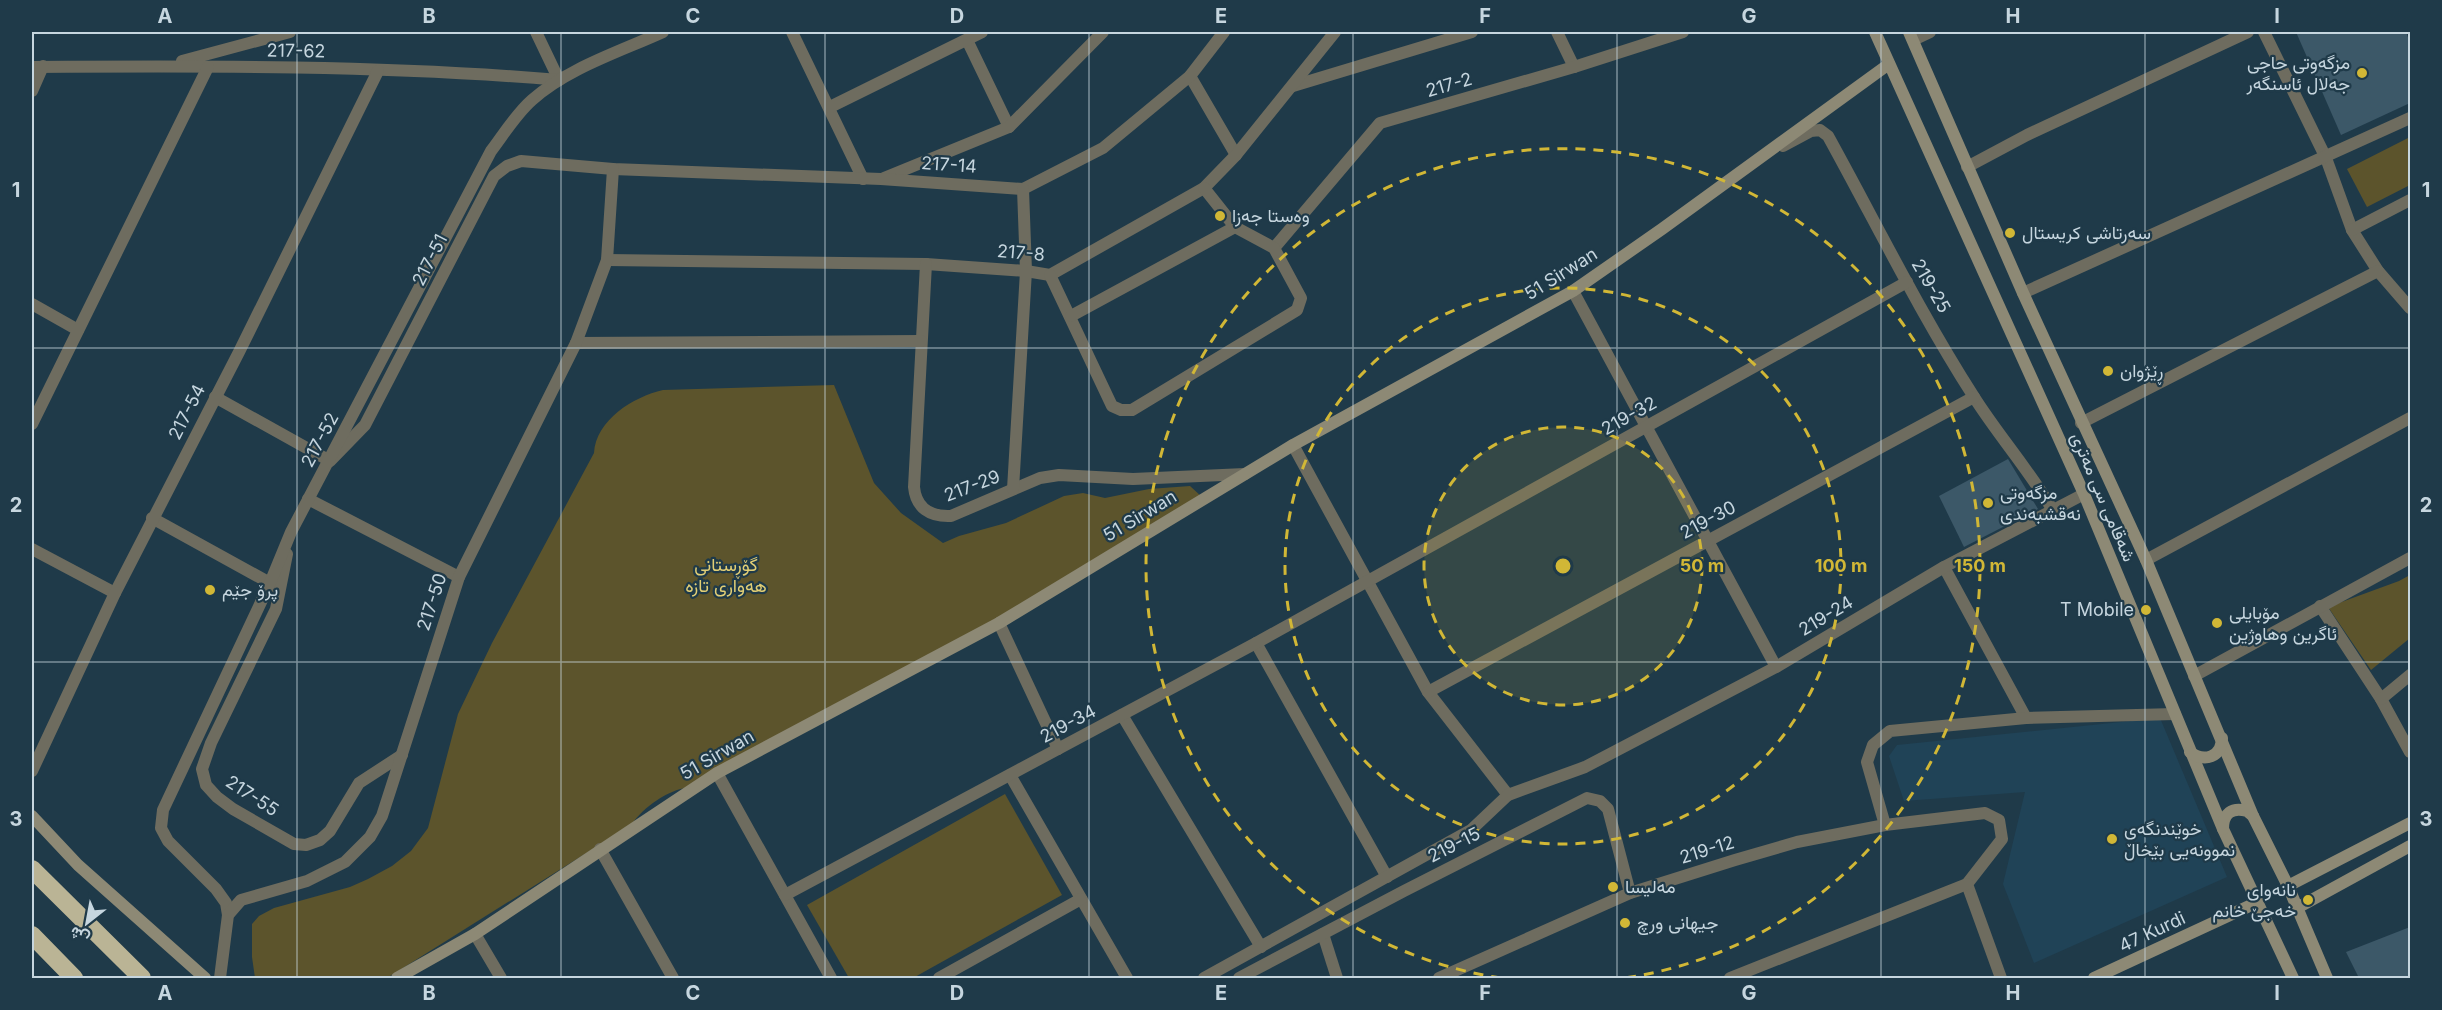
<svg xmlns="http://www.w3.org/2000/svg" width="2442" height="1010" viewBox="0 0 2442 1010" font-family="Inter,Vazirmatn,sans-serif">
	<style>
		.built { fill: #204357 }
		.green { fill: #5c542c }
		.building { fill: #3c5868 }
		.lines { fill: none; stroke-linecap: round; stroke-linejoin: round }
		.street { stroke: #6e6c5f; stroke-width: 12 }
		.secondary { stroke: #8d8975; stroke-width: 12 }
		.highway { stroke: #bab495; stroke-width: 18 }
		.grid { fill: none; stroke: #c6d6df; stroke-width: 1.5; stroke-opacity: 0.55 }
		.ring { fill: none; stroke: #d1b736; stroke-width: 3; stroke-dasharray: 10 8 }
		.poi-dot { fill: #d1b736; stroke: #1f3a49; stroke-width: 2 }
		.labels { text-anchor: middle; stroke-width: 4.5; stroke-linejoin: round; paint-order: stroke }
		.street-label { font-size: 18px; fill: #c6d6df; stroke: #1f3a49 }
		.poi-label { font-size: 18px; fill: #c6d6df; stroke: #1f3a49; text-anchor: start }
		.park-label { font-size: 18px; fill: #e1ce75; stroke: #1f3a49 }
		.centre { fill: #d1b736; stroke: #1f3a49; stroke-width: 3 }
		.ring-label { font-size: 18px; text-anchor: middle; font-weight: bold; fill: #d1b736; stroke: #1f3a49; stroke-width: 4.5; stroke-linejoin: round; paint-order: stroke }
		.neatline { fill: none; stroke: #c6d6df; stroke-width: 2 }
		.grid-label { font-size: 20px; text-anchor: middle; font-weight: bold; fill: #c6d6df }
	</style>
	<rect width="100%" height="100%" fill="#1f3a49"/>
	<polygon class="built" points="2160,718 2227,877 2034,963 2003,884 2025,792 1904,801 1889,756 1897,745"/>
	<g class="green">
		<polygon points="2410,137 2410,185 2367,207 2347,169"/>
		<path d="M834,385L874,483L901,513L943,543L959,536L1006,523L1064,496L1083,493L1105,498L1149,489L1190,486L1202,497L1193,512L689,787C666,791 645,806 631,825L387,978H255L252,957V924L259,916L274,908L350,887L368,879L392,866L411,851L428,828L458,714L492,643L594,453C596,420 633,397 663,390Z"/>
		<polygon points="2410,575 2410,638 2371,670 2328,607 2399,581"/>
		<polygon points="1005,794 1062,895 913,978 849,978 807,905"/>
	</g>
	<g class="building">
		<polygon points="2296,32 2406,32 2410,43 2410,103 2341,135"/>
		<polygon points="2008,459 2038,509 1964,547 1939,496"/>
		<polygon points="2410,927 2410,978 2359,978 2346,952"/>
	</g>
	<g class="lines">
		<g class="street">
			<polyline points="536,32 559,80"/>
			<polyline points="792,32 863,179"/>
			<polyline points="1557,32 1574,67"/>
			<polyline points="2264,32 2326,158 2352,230 2378,271 2410,308"/>
			<polyline points="967,40 1009,127"/>
			<polyline points="1913,40 1930,32"/>
			<polyline points="182,61 290,32"/>
			<path d="M32,67C206,66 385,65 559,80"/>
			<polyline points="1190,76 1236,155"/>
			<polyline points="1293,86 1472,32"/>
			<polyline points="32,91 43,66"/>
			<polyline points="830,107 982,32"/>
			<path d="M1783,146L1811,131L1820,130L1828,136C1876,223 1920,313 1974,397C1998,435 2029,470 2052,509"/>
			<polyline points="1967,167 2027,135 2248,32"/>
			<polyline points="884,178 1009,127 1103,32"/>
			<polyline points="2352,230 2410,200"/>
			<polyline points="1274,248 1380,123 1574,67 1683,32"/>
			<polyline points="607,260 926,264 1026,271 1050,275 1204,188 1236,155 1335,32"/>
			<path d="M926,264L914,487C916,508 930,517 951,516L1040,478L1059,475L1133,479L1245,474"/>
			<polyline points="1050,275 1112,406 1121,410 1132,410 1297,310 1301,298 1274,248 1235,227 1204,188"/>
			<polyline points="1573,291 1776,667"/>
			<polyline points="2023,293 2410,118"/>
			<polyline points="32,304 78,330"/>
			<polyline points="1071,316 1235,227"/>
			<polyline points="576,343 921,341"/>
			<polyline points="215,397 330,461 365,425 494,176 507,166 521,161 613,169 881,179 1023,189 1103,148 1190,76 1224,32"/>
			<polyline points="2081,423 2378,271"/>
			<polyline points="32,424 208,67"/>
			<polyline points="1293,445 1428,692 1508,795"/>
			<polyline points="1013,489 1026,271 1023,189"/>
			<polyline points="308,499 459,577"/>
			<polyline points="152,518 270,583"/>
			<polyline points="32,549 115,593"/>
			<polyline points="287,554 276,609 211,743 202,769 206,785 217,797 233,809 294,844 306,845 320,840 330,831 359,783 402,755"/>
			<polyline points="2146,560 2410,418"/>
			<polyline points="1944,567 2026,718"/>
			<polyline points="2320,606 2381,699 2410,752"/>
			<polyline points="999,623 1058,749"/>
			<polyline points="1256,643 1387,877"/>
			<polyline points="2194,676 2410,558"/>
			<polyline points="1428,692 1974,397"/>
			<polyline points="2381,699 2410,675"/>
			<polyline points="1122,715 1261,947"/>
			<polyline points="32,771 115,593 239,352 378,71"/>
			<polyline points="717,773 831,978"/>
			<polyline points="1010,775 1127,978"/>
			<polyline points="1885,825 1867,762 1873,745 1890,731 2026,718 2175,714"/>
			<polyline points="600,849 673,978"/>
			<polyline points="785,895 1256,643 1907,282"/>
			<path d="M228,915L226,903L216,889L168,841L161,828L163,810L270,583L291,532L491,151C504,134 516,114 532,100C568,68 619,52 663,32"/>
			<polyline points="475,934 501,978"/>
			<polyline points="1323,934 1337,978"/>
			<polyline points="220,978 228,915 241,900 307,881 345,862 370,837 382,816 459,577 576,343 607,260 613,169"/>
			<polyline points="939,978 1081,899"/>
			<polyline points="1204,978 1471,830 1508,795 1585,767 1776,667 1944,567 2084,494"/>
			<polyline points="1239,978 1404,891 1587,798 1600,801 1608,809 1630,893"/>
			<polyline points="1439,978 1630,893 1735,860 1797,842 1885,825 1985,813 1999,820 2002,839 1967,884 2001,978"/>
			<polyline points="1730,978 1967,884"/>
		</g>
		<g class="secondary">
			<polyline points="1875,32 2084,494 2223,829 2293,978"/>
			<polyline points="1909,32 2023,293 2146,560 2253,816 2288,886 2327,978"/>
			<path d="M2190,752C2204,763 2222,757 2222,738"/>
			<polyline points="32,816 78,865 205,978"/>
			<path d="M2223,829C2223,813 2232,807 2247,811L2253,816"/>
			<polyline points="2288,886 2410,823"/>
			<polyline points="2297,908 2410,846"/>
			<polyline points="397,978 475,934 717,773 999,623 1293,445 1573,291 1662,229 1889,64"/>
			<polyline points="2094,978 2258,902"/>
		</g>
		<g class="highway">
			<polyline points="32,869 142,978"/>
			<polyline points="32,935 74,978"/>
		</g>
	</g>
	<path class="grid" d="M297,32V978M561,32V978M825,32V978M1089,32V978M1353,32V978M1617,32V978M1881,32V978M2145,32V978M32,348H2410M32,662H2410"/>
	<circle cx="1563" cy="566" r="139" fill="#d1b736" fill-opacity=".12"/>
	<g class="ring">
		<circle cx="1563" cy="566" r="139"/>
		<circle cx="1563" cy="566" r="278"/>
		<path d="M1501 978A417 417 0 1 1 1625 978"/>
	</g>
	<g class="poi-dot">
		<circle cx="2362" cy="73" r="6"/>
		<circle cx="1220" cy="216" r="6"/>
		<circle cx="2010" cy="233" r="6"/>
		<circle cx="2108" cy="371" r="6"/>
		<circle cx="1988" cy="503" r="6"/>
		<circle cx="210" cy="590" r="6"/>
		<circle cx="2146" cy="610" r="6"/>
		<circle cx="2217" cy="623" r="6"/>
		<circle cx="2112" cy="839" r="6"/>
		<circle cx="1613" cy="887" r="6"/>
		<circle cx="2308" cy="900" r="6"/>
		<circle cx="1625" cy="923" r="6"/>
	</g>
	<g class="labels">
		<g class="street-label">
			<text transform="translate(296 51) rotate(1)" y="6">217-62</text>
			<text transform="translate(1449 85) rotate(-16)" y="6">217-2</text>
			<text transform="translate(949 165) rotate(4)" y="6">217-14</text>
			<text transform="translate(1021 253) rotate(5)" y="6">217-8</text>
			<text transform="translate(430 260) rotate(-63)" y="6">217-51</text>
			<text transform="translate(1561 274) rotate(-32)" y="6">51 Sirwan</text>
			<text transform="translate(1931 286) rotate(60)" y="6">219-25</text>
			<text transform="translate(187 412) rotate(-63)" y="6">217-54</text>
			<text transform="translate(1629 416) rotate(-29)" y="6">219-32</text>
			<text transform="translate(320 440) rotate(-62)" y="6">217-52</text>
			<text transform="translate(972 486) rotate(-21)" y="6">217-29</text>
			<text transform="translate(2103 497) rotate(67)" y="6">شەقامی سی مەتری</text>
			<text transform="translate(1140 516) rotate(-31)" y="6">51 Sirwan</text>
			<text transform="translate(1708 520) rotate(-28)" y="6">219-30</text>
			<text transform="translate(432 602) rotate(-72)" y="6">217-50</text>
			<text transform="translate(1826 616) rotate(-31)" y="6">219-24</text>
			<text transform="translate(1068 724) rotate(-28)" y="6">219-34</text>
			<text transform="translate(717 755) rotate(-30)" y="6">51 Sirwan</text>
			<text transform="translate(252 796) rotate(33)" y="6">217-55</text>
			<text transform="translate(1454 845) rotate(-27)" y="6">219-15</text>
			<text transform="translate(1707 850) rotate(-17)" y="6">219-12</text>
			<text transform="translate(2152 932) rotate(-25)" y="6">47 Kurdi</text>
		</g>
		<g class="poi-label">
			<text x="2350" y="69" text-anchor="end">مزگەوتی حاجی<tspan x="2350" dy="21">جەلال ئاسنگەر</tspan></text>
			<text x="1232" y="222">وەستا جەزا</text>
			<text x="2022" y="239">سەرتاشی کریستال</text>
			<text x="2120" y="377">ڕێژوان</text>
			<text x="2000" y="499">مزگەوتی<tspan x="2000" dy="21">نەقشبەندی</tspan></text>
			<text x="222" y="596">پرۆ جێم</text>
			<text x="2134" y="616" text-anchor="end">T Mobile</text>
			<text x="2229" y="619">مۆبایلی<tspan x="2229" dy="21">ئاگرین وهاوژین</tspan></text>
			<text x="2124" y="835">خوێندنگەی<tspan x="2124" dy="21">نموونەیی بێخاڵ</tspan></text>
			<text x="1625" y="893">مەلیسا</text>
			<text x="2296" y="896" text-anchor="end">نانەوای<tspan x="2296" dy="21">خەجێ خانم</tspan></text>
			<text x="1637" y="929">جیهانی ورچ</text>
		</g>
		<g class="park-label">
			<text x="726" y="571">گۆڕستانی<tspan x="726" dy="21">هەواری تازە</tspan></text>
		</g>
	</g>
	<circle cx="1563" cy="566" r="9" class="centre"/>
	<g class="ring-label">
		<text x="1702" y="572">50 m</text>
		<text x="1841" y="572">100 m</text>
		<text x="1980" y="572">150 m</text>
	</g>
	<rect width="2442" height="1010" fill="none" stroke="#1f3a49" stroke-width="66"/>
	<g transform="translate(87 923) rotate(211)" stroke="#1f3a49" stroke-width="4.5" paint-order="stroke">
	<path d="M0-4.5L10 22L0 15L-10 22Z" fill="#c6d6df"/>
	<text y="-9" font-size="16" font-weight="bold" text-anchor="middle" fill="#c6d6df">ش</text>
	</g>
	<rect x="33" y="33" width="2376" height="944" class="neatline"/>
	<g class="grid-label">
		<text x="165" y="23">A</text>
		<text x="429" y="23">B</text>
		<text x="693" y="23">C</text>
		<text x="957" y="23">D</text>
		<text x="1221" y="23">E</text>
		<text x="1485" y="23">F</text>
		<text x="1749" y="23">G</text>
		<text x="2013" y="23">H</text>
		<text x="2277" y="23">I</text>
		<text x="16" y="197">1</text>
		<text x="2426" y="197">1</text>
		<text x="16" y="512">2</text>
		<text x="2426" y="512">2</text>
		<text x="16" y="826">3</text>
		<text x="2426" y="826">3</text>
		<text x="165" y="1000">A</text>
		<text x="429" y="1000">B</text>
		<text x="693" y="1000">C</text>
		<text x="957" y="1000">D</text>
		<text x="1221" y="1000">E</text>
		<text x="1485" y="1000">F</text>
		<text x="1749" y="1000">G</text>
		<text x="2013" y="1000">H</text>
		<text x="2277" y="1000">I</text>
	</g>
</svg>
